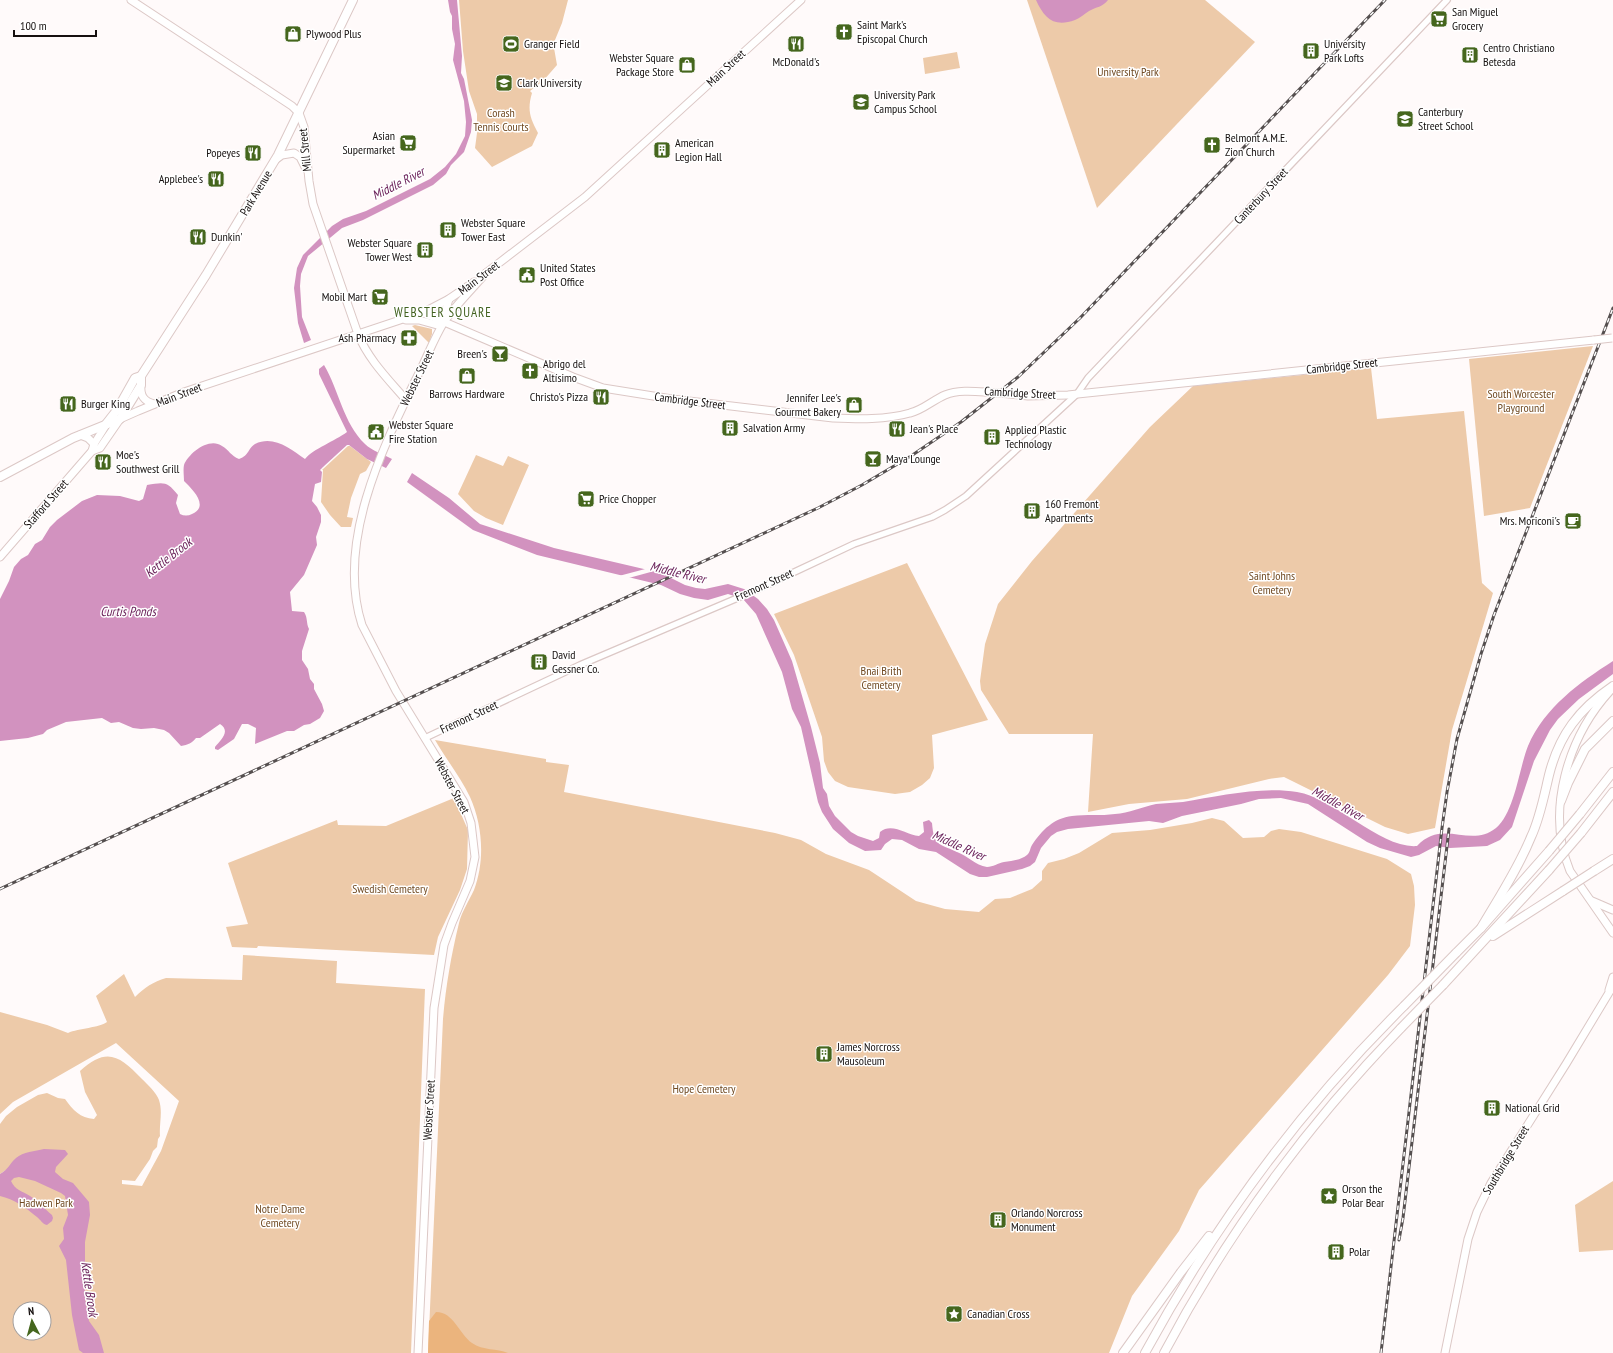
<svg xmlns="http://www.w3.org/2000/svg" width="1613" height="1353" viewBox="0 0 1613 1353" font-family="'PT Sans Narrow',sans-serif">
	<style>
		.green { fill: #edcaa9; fill-rule: evenodd }
		.forest { fill: #ebb47d }
		.water { fill: #d292bf }
		.pier { fill: #fffafa }
		.lines { fill: none; stroke-linecap: round; stroke-linejoin: round }
		.minor-casing { stroke: #dcc8c6; stroke-width: 8 }
		.major-casing { stroke: #dcc8c6; stroke-width: 9 }
		.highway-casing { stroke: #dcc8c6; stroke-width: 10 }
		.minor { stroke: #fff; stroke-width: 5.5 }
		.major { stroke: #fff; stroke-width: 7 }
		.highway { stroke: #fff; stroke-width: 8 }
		.rail-casing { stroke: #554f4f; stroke-width: 3 }
		.rail { stroke: #fff; stroke-width: 1.5; stroke-dasharray: 4.5; stroke-linecap: butt }
		.major-bridge-casing { stroke: #dcc8c6; stroke-width: 9; stroke-linecap: butt }
		.highway-bridge-casing { stroke: #dcc8c6; stroke-width: 10; stroke-linecap: butt }
		.major-bridge { stroke: #fff; stroke-width: 7 }
		.highway-bridge { stroke: #fff; stroke-width: 8 }
		.labels { text-anchor: middle; stroke-width: 3; stroke-linejoin: round; paint-order: stroke }
		.poi-label { font-size: 12px; fill: #16100f; stroke: #fff; text-anchor: start }
		.street-label { font-size: 12px; fill: #16100f; stroke: #fff }
		.park-label { font-size: 12px; fill: #704a22; stroke: #fff }
		.water-label { font-size: 13px; font-style: italic; fill: #691f58; stroke: #fff }
		.neighbourhood-label { font-size: 13px; letter-spacing: 1px; fill: #436220; stroke: #fff }
	</style>
	<rect width="100%" height="100%" fill="#fffafa"/>
	<g class="green">
		<path d="M459,0H568L562,23L555,40L554,48L557,65L543,81L530,91L532,93C527,110 530,118 538,133L532,146L492,167L475,148L477,133V114L469,91L463,51Z"/>
		<polygon points="1027,0 1205,0 1255,42 1097,208"/>
		<polygon points="957,52 960,68 925,74 923,58"/>
		<polygon points="415,325 432,329 432,334 429,343 412,326"/>
		<polygon points="1593,346 1530,508 1484,516 1469,359"/>
		<polygon points="1371,368 1377,419 1464,411 1482,583 1493,593 1452,730 1435,828 1408,834 1385,827 1284,777 1269,779 1187,799 1129,804 1088,812 1093,734 1009,734 981,690 980,681 985,644 998,604 1032,561 1150,427 1193,386"/>
		<polygon points="348,446 350,446 371,462 366,471 360,474 351,498 347,517 353,518 351,527 341,527 330,515 321,502 323,470 322,470"/>
		<polygon points="476,455 503,466 508,456 529,465 503,525 486,518 474,511 458,494"/>
		<polygon points="907,563 988,720 932,735 934,768 930,778 922,785 910,792 895,794 848,787 835,781 828,772 824,761 822,737 794,655 774,614"/>
		<path d="M435,740L546,759V762L569,765L564,792L775,833L801,840L826,854L869,870L916,901L945,909L979,912L995,899L1010,898L1032,889L1042,880V871L1048,863L1064,859L1079,853L1112,833L1150,830L1192,823L1212,818L1224,821L1243,838L1264,837L1271,831L1279,829L1301,832L1387,859L1411,874L1414,886L1415,905L1410,946L1388,975L1199,1190L1179,1231L1132,1296L1109,1353H428L443,1019C446,985 451,956 459,923C462,911 469,901 474,890C485,861 483,826 470,797C461,778 446,759 435,740Z"/>
		<polygon points="454,798 468,830 467,869 460,890 438,937 434,955 258,946 257,948 232,947 226,927 248,924 228,863 337,820 338,825 386,826"/>
		<path d="M243,955L337,961L336,983L425,989L411,1353H0V1183L16,1158L9,1168L0,1174V1124L6,1116L17,1107L38,1095L47,1093L58,1098L65,1099C73,1110 80,1118 94,1119L97,1115L85,1092L80,1071C107,1046 120,1056 142,1079C148,1085 156,1092 159,1100C163,1112 159,1124 160,1136L158,1139L157,1147L153,1151L150,1159L135,1181L122,1180V1184L142,1186L161,1151L179,1101L116,1043L13,1102L0,1114V1012L47,1025L68,1033C79,1028 99,1028 107,1022L96,996L124,974L135,997C145,987 153,982 166,978L242,980ZM20,1309H44V1333H20Z"/>
		<polygon points="1613,1181 1613,1250 1579,1252 1575,1205"/>
	</g>
	<path class="forest" d="M436,1312C454,1312 459,1334 472,1343C483,1351 497,1348 508,1353H428L429,1321Z"/>
	<g class="water">
		<polygon points="448,0 457,0 462,56 461,73 464,79 472,120 471,132 464,152 451,165 446,174 433,185 363,220 342,228 308,256 301,274 300,286 302,317 311,340 304,343 298,323 294,288 297,268 303,255 332,226 343,219 366,211 430,179 445,167 456,154 465,136 466,122 464,101 453,60 455,44 452,29 452,16 450,12"/>
		<path d="M1036,0H1108C1103,7 1096,7 1089,11C1084,14 1080,18 1075,20C1054,28 1044,18 1036,0Z"/>
		<path d="M324,365C339,390 343,423 365,444C372,451 383,454 392,459L386,468L367,459L349,445H347L323,467L320,470L322,472L321,482L315,484L312,501L317,507L321,515V522L316,537L317,545L304,575L290,592L292,611L304,612C308,618 306,623 309,629L302,651V660L308,669L310,679L314,684V689L322,704L324,711L320,718L310,724L304,725L294,731H287L255,744L256,728L248,724H242L234,739L218,750L215,749V747C221,740 231,731 220,724L200,738H196C192,743 188,745 181,746L169,733L164,730L154,728L141,729L133,728L119,722L111,723L102,718L66,722L47,730L43,734L28,738L0,741V599L9,581L14,567L21,559L28,555L35,544L42,540L50,527L57,520L82,501L97,495L120,496L139,501L143,499L147,485C164,482 167,481 178,495L176,503L180,514C184,516 188,516 192,514C210,506 192,489 184,481C184,476 183,470 184,465C189,453 209,437 222,446C229,450 231,456 239,459C250,455 247,449 255,444C274,435 290,449 305,459C313,449 335,441 347,432L319,374V369Z"/>
		<path d="M412,473L449,498L480,524L554,548L661,573L685,585L696,588L705,589L728,584L744,589L758,599L767,609L774,620L792,661L811,727L820,763L823,788L827,794L829,806L835,816L851,832L858,836L873,841L879,838L880,832C892,822 906,835 919,836L924,832L923,822L929,820L932,823C934,846 938,843 957,852C968,856 975,865 987,867C993,867 998,863 1004,862C1012,861 1021,860 1027,855C1030,853 1030,848 1032,845C1042,830 1054,818 1072,816C1086,814 1101,816 1115,814C1129,813 1142,807 1156,804C1165,803 1174,803 1183,802C1217,796 1263,786 1297,792C1335,798 1381,849 1417,846C1443,818 1470,849 1496,828C1515,812 1519,768 1528,746C1545,707 1579,683 1613,661V674L1579,699L1558,719L1550,730L1534,761L1512,827L1500,840L1487,846L1450,848L1436,846L1419,855L1411,857L1380,848L1367,842L1308,804L1281,798L1259,799L1241,804L1182,816L1163,823L1149,821L1068,829L1057,832L1051,836L1041,848L1035,862L1030,866L1022,869L987,877H979L970,874L936,852L919,849L902,840L892,839L885,844L881,850L865,851L849,843L833,829L822,812L818,802L801,727L792,709L782,672L756,614L743,599L728,594L708,600L694,598L680,594L661,585L537,555L473,530L407,482Z"/>
		<path d="M44,1149L65,1150L68,1154L56,1167L55,1172L63,1179L73,1183L89,1202L90,1215L85,1242V1297L89,1321L99,1335L104,1353H83L79,1350L72,1315L66,1260L59,1246L64,1239L63,1228L68,1215L65,1196L61,1193L35,1181L19,1177L14,1178L11,1181C15,1190 22,1191 30,1196C38,1201 45,1209 52,1215L53,1218L52,1221L47,1225C42,1224 41,1220 37,1217C26,1208 14,1199 0,1196V1174C8,1170 10,1163 16,1158C23,1152 35,1151 44,1149Z"/>
	</g>
	<polygon class="pier" points="649,568 658,570 625,579 615,577"/>
	<g class="lines">
		<g class="minor-casing">
			<polyline id="minor" points="425,738 580,665 754,591 854,544 932,517 945,510 966,496 1077,394 1088,378 1447,0"/>
		</g>
		<g class="major-casing">
			<g id="major">
				<path d="M131,0L292,106L299,113L304,127L309,181L313,204L358,334C368,359 388,379 406,400"/>
				<polyline points="275,160 282,155 294,153 300,157 306,169"/>
				<polyline points="482,276 585,197 801,0"/>
				<path d="M421,312L573,377L603,388L672,399L833,418C858,419 886,420 910,413C923,410 933,400 945,395C957,390 972,391 985,392"/>
				<polyline points="406,320 419,320 437,325 445,321"/>
				<polyline points="445,321 446,309 449,299"/>
				<path d="M141,385C140,396 144,401 154,404"/>
				<polyline points="1010,394 1028,396 1068,395 1594,340"/>
				<polyline points="80,435 88,438 94,444"/>
				<polyline points="92,451 100,448 120,419 138,411 184,392 424,312 449,299 474,282"/>
				<polyline points="0,557 92,451 94,444 106,425"/>
				<path d="M1610,691C1568,737 1545,811 1570,871L1613,933"/>
				<polyline points="1592,901 1613,910"/>
				<polyline points="1609,990 1613,977"/>
				<path d="M418,1353L434,1008L444,945L452,923L470,881L475,857L471,823L464,802L396,691L362,625C336,544 381,451 416,379C426,360 433,340 444,322C454,307 473,288 486,273"/>
				<polyline points="1445,1353 1468,1239 1477,1212 1491,1183 1566,1064 1613,986"/>
			</g>
		</g>
		<g class="highway-casing">
			<g id="highway">
				<polyline points="106,424 117,410 135,378 141,376"/>
				<polyline points="0,477 73,438 120,419 141,385 141,376 206,275 278,155 353,0"/>
				<polyline points="1561,801 1568,783 1585,749 1613,721"/>
				<polyline points="1580,814 1613,772"/>
				<polyline points="1581,833 1613,792"/>
				<polyline points="1594,871 1613,859"/>
				<path d="M1481,928C1498,899 1518,869 1531,837C1540,818 1544,796 1549,775C1559,735 1579,709 1613,686"/>
				<polyline points="1493,936 1563,891"/>
				<polyline points="1456,953 1481,928 1549,851"/>
				<polyline points="1443,985 1549,870"/>
				<polyline points="1123,1353 1181,1272 1209,1236"/>
				<path d="M1145,1353C1214,1226 1301,1108 1404,1006"/>
				<path d="M1164,1353C1227,1234 1308,1124 1401,1028"/>
			</g>
		</g>
		<use href="#minor" class="minor"/>
		<use href="#major" class="major"/>
		<use href="#highway" class="highway"/>
		<g class="rail-casing">
			<g id="rail">
				<polyline points="0,889 818,508 862,485 911,456 961,422 1018,377 1080,318 1385,0"/>
				<polyline points="1399,1240 1403,1218 1449,829"/>
				<polyline points="1381,1353 1442,828 1447,792 1457,739 1481,654 1494,615 1613,308"/>
			</g>
		</g>
		<use href="#rail" class="rail"/>
		<g class="major-bridge-casing">
			<g id="major-bridge">
				<polyline points="1594,340 1612,338"/>
				<polyline points="985,392 1010,394"/>
			</g>
		</g>
		<g class="highway-bridge-casing">
			<g id="highway-bridge">
				<polyline points="1549,851 1580,814"/>
				<polyline points="1549,870 1581,833"/>
				<polyline points="1563,891 1594,871"/>
				<polyline points="1404,1006 1456,953"/>
				<polyline points="1401,1028 1443,985"/>
			</g>
		</g>
		<use href="#major-bridge" class="major-bridge"/>
		<use href="#highway-bridge" class="highway-bridge"/>
	</g>
	<defs>
		<g id="supermarket-square" transform="scale(0.9)"><rect x="-9" y="-9" width="18" height="18" rx="4" fill="#45661d" stroke="#fff"/><path d="M-6-5.5h2.5l.6 2H6L4.5 2H-2.5L-4.4-4H-6ZM-1.5 3.2a1.3 1.3 0 1 0 .1 0ZM3 3.2a1.3 1.3 0 1 0 .1 0Z" fill="#fff"/></g>
		<g id="church-square" transform="scale(0.9)"><rect x="-9" y="-9" width="18" height="18" rx="4" fill="#45661d" stroke="#fff"/><path d="M-1.2-6h2.4v3.5h3.3v2.4h-3.3V6h-2.4V-.1h-3.3v-2.4h3.3Z" fill="#fff"/></g>
		<g id="shop-square" transform="scale(0.9)"><rect x="-9" y="-9" width="18" height="18" rx="4" fill="#45661d" stroke="#fff"/><path d="M-5-2.5h2.3a2.7 3.5 0 0 1 5.4 0H5L5.5 6h-11ZM-1.5-2.5h3a1.5 2.3 0 0 0-3 0Z" fill="#fff"/></g>
		<g id="stadium-square" transform="scale(0.9)"><rect x="-9" y="-9" width="18" height="18" rx="4" fill="#45661d" stroke="#fff"/><path d="M0-5a6.5 5 0 1 0 0 10a6.5 5 0 1 0 0-10ZM-3.5-1.8h7v3.6h-7Z" fill="#fff"/></g>
		<g id="restaurant-square" transform="scale(0.9)"><rect x="-9" y="-9" width="18" height="18" rx="4" fill="#45661d" stroke="#fff"/><path d="M-5-6h1v4h1v-4h1v4h1v-4h1v5L-1.5 .5V6h-2V.5L-5-1ZM5-6V6H3V1.5H1.5Q1.5-4 5-6Z" fill="#fff"/></g>
		<g id="building-square" transform="scale(0.9)"><rect x="-9" y="-9" width="18" height="18" rx="4" fill="#45661d" stroke="#fff"/><path d="M-4-6H4V6H1V3H-1V6H-4ZM-2.5-4.3h1.7v1.8h-1.7ZM.8-4.3h1.7v1.8H.8ZM-2.5-1h1.7V.8h-1.7ZM.8-1h1.7V.8H.8Z" fill="#fff"/></g>
		<g id="university-square" transform="scale(0.9)"><rect x="-9" y="-9" width="18" height="18" rx="4" fill="#45661d" stroke="#fff"/><path d="M0-5L7-2L0 1L-7-2ZM-4 1L0 2.5L4 1V4Q0 6-4 4Z" fill="#fff"/></g>
		<g id="school-square" transform="scale(0.9)"><rect x="-9" y="-9" width="18" height="18" rx="4" fill="#45661d" stroke="#fff"/><path d="M0-5L7-2L0 1L-7-2ZM-4 1L0 2.5L4 1V4Q0 6-4 4Z" fill="#fff"/></g>
		<g id="civic-square" transform="scale(0.9)"><rect x="-9" y="-9" width="18" height="18" rx="4" fill="#45661d" stroke="#fff"/><path d="M-.6-6.5H3V-4.5H.6V-3L4-1V1h2V6H-6V1h2V-1L-.6-3ZM-1.2 2.5V6h2.4V2.5Z" fill="#fff"/></g>
		<g id="pharmacy-square" transform="scale(0.9)"><rect x="-9" y="-9" width="18" height="18" rx="4" fill="#45661d" stroke="#fff"/><path d="M-2-6h4v4h4v4h-4v4h-4v-4h-4v-4h4Z" fill="#fff"/></g>
		<g id="bar-square" transform="scale(0.9)"><rect x="-9" y="-9" width="18" height="18" rx="4" fill="#45661d" stroke="#fff"/><path d="M-6-5H6L.8 .8V4.5H3.5V6h-7V4.5H-.8V.8Z" fill="#fff"/></g>
		<g id="cafe-square" transform="scale(0.9)"><rect x="-9" y="-9" width="18" height="18" rx="4" fill="#45661d" stroke="#fff"/><path d="M-5.5-4.5H6V0H3Q3 3.5 0 3.5H-2.5Q-5.5 3.5-5.5 0ZM3-3.2v2h1.7v-2ZM-6 4.5H4V6H-6Z" fill="#fff"/></g>
		<g id="sight-square" transform="scale(0.9)"><rect x="-9" y="-9" width="18" height="18" rx="4" fill="#45661d" stroke="#fff"/><path d="M0-6L1.8-2.2L6-1.7L2.9 1.2L3.7 5.4L0 3.3L-3.7 5.4L-2.9 1.2L-6-1.7L-1.8-2.2Z" fill="#fff"/></g>
	</defs>
	<g fill-rule="evenodd">
		<use href="#supermarket-square" x="1439" y="19"/>
		<use href="#church-square" x="844" y="32"/>
		<use href="#shop-square" x="293" y="34"/>
		<use href="#stadium-square" x="511" y="44"/>
		<use href="#restaurant-square" x="796" y="44"/>
		<use href="#building-square" x="1311" y="51"/>
		<use href="#building-square" x="1470" y="55"/>
		<use href="#shop-square" x="687" y="65"/>
		<use href="#university-square" x="504" y="83"/>
		<use href="#school-square" x="861" y="102"/>
		<use href="#school-square" x="1405" y="119"/>
		<use href="#supermarket-square" x="408" y="143"/>
		<use href="#church-square" x="1212" y="145"/>
		<use href="#building-square" x="662" y="150"/>
		<use href="#restaurant-square" x="253" y="153"/>
		<use href="#restaurant-square" x="216" y="179"/>
		<use href="#building-square" x="448" y="230"/>
		<use href="#restaurant-square" x="198" y="237"/>
		<use href="#building-square" x="425" y="250"/>
		<use href="#civic-square" x="527" y="275"/>
		<use href="#supermarket-square" x="380" y="297"/>
		<use href="#pharmacy-square" x="409" y="338"/>
		<use href="#bar-square" x="500" y="354"/>
		<use href="#church-square" x="530" y="371"/>
		<use href="#shop-square" x="467" y="376"/>
		<use href="#restaurant-square" x="601" y="397"/>
		<use href="#restaurant-square" x="68" y="404"/>
		<use href="#shop-square" x="854" y="405"/>
		<use href="#building-square" x="730" y="428"/>
		<use href="#restaurant-square" x="897" y="429"/>
		<use href="#civic-square" x="376" y="432"/>
		<use href="#building-square" x="992" y="437"/>
		<use href="#bar-square" x="873" y="459"/>
		<use href="#restaurant-square" x="103" y="462"/>
		<use href="#supermarket-square" x="586" y="499"/>
		<use href="#building-square" x="1032" y="511"/>
		<use href="#cafe-square" x="1573" y="521"/>
		<use href="#building-square" x="539" y="662"/>
		<use href="#building-square" x="824" y="1054"/>
		<use href="#building-square" x="1492" y="1108"/>
		<use href="#sight-square" x="1329" y="1196"/>
		<use href="#building-square" x="998" y="1220"/>
		<use href="#building-square" x="1336" y="1252"/>
		<use href="#sight-square" x="954" y="1314"/>
	</g>
	<g class="labels">
		<g class="poi-label">
			<text x="1452" y="16">San Miguel<tspan x="1452" dy="14">Grocery</tspan></text>
			<text x="857" y="29">Saint Mark's<tspan x="857" dy="14">Episcopal Church</tspan></text>
			<text x="306" y="38">Plywood Plus</text>
			<text x="524" y="48">Granger Field</text>
			<text x="1324" y="48">University<tspan x="1324" dy="14">Park Lofts</tspan></text>
			<text x="1483" y="52">Centro Christiano<tspan x="1483" dy="14">Betesda</tspan></text>
			<text x="674" y="62" text-anchor="end">Webster Square<tspan x="674" dy="14">Package Store</tspan></text>
			<text x="796" y="66" text-anchor="middle">McDonald's</text>
			<text x="517" y="87">Clark University</text>
			<text x="874" y="99">University Park<tspan x="874" dy="14">Campus School</tspan></text>
			<text x="1418" y="116">Canterbury<tspan x="1418" dy="14">Street School</tspan></text>
			<text x="395" y="140" text-anchor="end">Asian<tspan x="395" dy="14">Supermarket</tspan></text>
			<text x="1225" y="142">Belmont A.M.E.<tspan x="1225" dy="14">Zion Church</tspan></text>
			<text x="675" y="147">American<tspan x="675" dy="14">Legion Hall</tspan></text>
			<text x="240" y="157" text-anchor="end">Popeyes</text>
			<text x="203" y="183" text-anchor="end">Applebee's</text>
			<text x="461" y="227">Webster Square<tspan x="461" dy="14">Tower East</tspan></text>
			<text x="211" y="241">Dunkin'</text>
			<text x="412" y="247" text-anchor="end">Webster Square<tspan x="412" dy="14">Tower West</tspan></text>
			<text x="540" y="272">United States<tspan x="540" dy="14">Post Office</tspan></text>
			<text x="367" y="301" text-anchor="end">Mobil Mart</text>
			<text x="396" y="342" text-anchor="end">Ash Pharmacy</text>
			<text x="487" y="358" text-anchor="end">Breen's</text>
			<text x="543" y="368">Abrigo del<tspan x="543" dy="14">Altísimo</tspan></text>
			<text x="467" y="398" text-anchor="middle">Barrows Hardware</text>
			<text x="588" y="401" text-anchor="end">Christo's Pizza</text>
			<text x="841" y="402" text-anchor="end">Jennifer Lee's<tspan x="841" dy="14">Gourmet Bakery</tspan></text>
			<text x="81" y="408">Burger King</text>
			<text x="389" y="429">Webster Square<tspan x="389" dy="14">Fire Station</tspan></text>
			<text x="743" y="432">Salvation Army</text>
			<text x="910" y="433">Jean's Place</text>
			<text x="1005" y="434">Applied Plastic<tspan x="1005" dy="14">Technology</tspan></text>
			<text x="116" y="459">Moe's<tspan x="116" dy="14">Southwest Grill</tspan></text>
			<text x="886" y="463">Maya Lounge</text>
			<text x="599" y="503">Price Chopper</text>
			<text x="1045" y="508">160 Fremont<tspan x="1045" dy="14">Apartments</tspan></text>
			<text x="1560" y="525" text-anchor="end">Mrs. Moriconi's</text>
			<text x="552" y="659">David<tspan x="552" dy="14">Gessner Co.</tspan></text>
			<text x="837" y="1051">James Norcross<tspan x="837" dy="14">Mausoleum</tspan></text>
			<text x="1505" y="1112">National Grid</text>
			<text x="1342" y="1193">Orson the<tspan x="1342" dy="14">Polar Bear</tspan></text>
			<text x="1011" y="1217">Orlando Norcross<tspan x="1011" dy="14">Monument</tspan></text>
			<text x="1349" y="1256">Polar</text>
			<text x="967" y="1318">Canadian Cross</text>
		</g>
		<g class="street-label">
			<text transform="translate(726 68) rotate(-43)" y="4">Main Street</text>
			<text transform="translate(305 150) rotate(-96)" y="4">Mill Street</text>
			<text transform="translate(256 193) rotate(-59)" y="4">Park Avenue</text>
			<text transform="translate(1261 196) rotate(-47)" y="4">Canterbury Street</text>
			<text transform="translate(479 278) rotate(-37)" y="4">Main Street</text>
			<text transform="translate(1342 366) rotate(-6)" y="4">Cambridge Street</text>
			<text transform="translate(417 378) rotate(-64)" y="4">Webster Street</text>
			<text transform="translate(1020 393) rotate(3)" y="4">Cambridge Street</text>
			<text transform="translate(179 395) rotate(-21)" y="4">Main Street</text>
			<text transform="translate(690 401) rotate(7)" y="4">Cambridge Street</text>
			<text transform="translate(46 504) rotate(-49)" y="4">Stafford Street</text>
			<text transform="translate(764 585) rotate(-24)" y="4">Fremont Street</text>
			<text transform="translate(469 717) rotate(-25)" y="4">Fremont Street</text>
			<text transform="translate(452 786) rotate(62)" y="4">Webster Street</text>
			<text transform="translate(429 1110) rotate(-87)" y="4">Webster Street</text>
			<text transform="translate(1506 1160) rotate(-59)" y="4">Southbridge Street</text>
		</g>
		<g class="park-label">
			<text x="1128" y="76">University Park</text>
			<text x="501" y="117">Corash<tspan x="501" dy="14">Tennis Courts</tspan></text>
			<text x="1521" y="398">South Worcester<tspan x="1521" dy="14">Playground</tspan></text>
			<text x="1272" y="580">Saint Johns<tspan x="1272" dy="14">Cemetery</tspan></text>
			<text x="881" y="675">Bnai Brith<tspan x="881" dy="14">Cemetery</tspan></text>
			<text x="390" y="893">Swedish Cemetery</text>
			<text x="704" y="1093">Hope Cemetery</text>
			<text x="46" y="1207">Hadwen Park</text>
			<text x="280" y="1213">Notre Dame<tspan x="280" dy="14">Cemetery</tspan></text>
		</g>
		<g class="water-label">
			<text transform="translate(398 183) rotate(-27)" y="5">Middle River</text>
			<text transform="translate(168 557) rotate(-38)" y="5">Kettle Brook</text>
			<text transform="translate(678 572) rotate(14)" y="5">Middle River</text>
			<text x="128" y="616">Curtis Ponds</text>
			<text transform="translate(1338 803) rotate(29)" y="5">Middle River</text>
			<text transform="translate(959 845) rotate(24)" y="5">Middle River</text>
			<text transform="translate(90 1289) rotate(82)" y="5">Kettle Brook</text>
		</g>
		<g class="neighbourhood-label">
			<text x="443" y="317">WEBSTER SQUARE</text>
		</g>
	</g>
	<g transform="translate(32 1321) rotate(354)"><circle r="19" fill="#ffffff" stroke="#a29f9f"/>
	<path d="M0-3L7 15L0 10L-7 15Z" fill="#45661d"/>
	<text y="-6" font-size="11" font-weight="bold" text-anchor="middle" fill="#16100f">N</text>
	</g>
	<path d="M14 30v6h82v-6" fill="none" stroke="#16100f" stroke-width="2"/>
	<text x="20" y="30" font-size="12" fill="#16100f" stroke="#ffffff" stroke-width="3" paint-order="stroke">100 m</text>
</svg>
